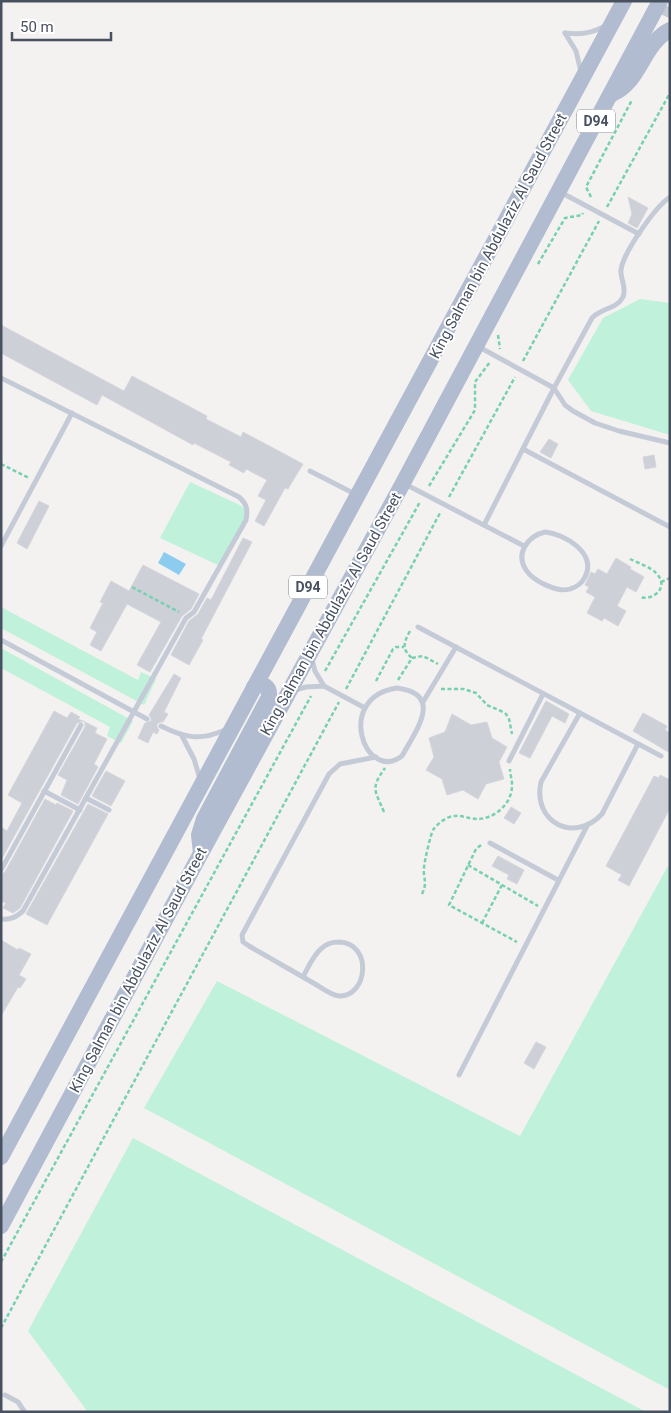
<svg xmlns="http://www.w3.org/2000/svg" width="671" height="1413" viewBox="0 0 671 1413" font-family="Roboto,sans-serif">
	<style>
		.green { fill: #c0f1da }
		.water { fill: #8ccdef }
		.building { fill: #cdd0d7; stroke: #d5d6dd }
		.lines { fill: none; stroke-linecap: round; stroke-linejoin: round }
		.path { stroke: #77d0b0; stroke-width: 2.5; stroke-dasharray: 4 2.5; stroke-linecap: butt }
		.service { stroke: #c5cbd6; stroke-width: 5 }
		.minor { stroke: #c5cbd6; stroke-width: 10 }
		.primary { stroke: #b1bcd0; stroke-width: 16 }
		.labels { text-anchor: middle; stroke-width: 4; stroke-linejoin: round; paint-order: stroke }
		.shield { fill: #fff; stroke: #7f858f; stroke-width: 1 }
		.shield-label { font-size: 14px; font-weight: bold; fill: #48515f }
		.street-label { font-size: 15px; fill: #48515f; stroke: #fff }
	</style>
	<rect width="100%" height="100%" fill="#f4f2f1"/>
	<g class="green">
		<polygon points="640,299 670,303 670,435 591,411 568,380 603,318"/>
		<polygon points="190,482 240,505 245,509 247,522 220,566 160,538"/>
		<polygon points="1,607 138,680 141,672 156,679 144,705 1,628"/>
		<polygon points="1,648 133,721 121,743 107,736 110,727 1,668"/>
		<polygon points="670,862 670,1390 144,1108 217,981 520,1136"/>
		<polygon points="133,1138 646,1412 87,1411 28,1331"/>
	</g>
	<polygon class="water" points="164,552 186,564 179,575 158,563"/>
	<g class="building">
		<polygon points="628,197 648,208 637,228 628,223 632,214"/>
		<polygon points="1,325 124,391 132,376 207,416 206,419 241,437 243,432 303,464 288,489 285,488 264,526 255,521 266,500 258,496 267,480 246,469 244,473 229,465 231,462 194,443 193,445 102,395 97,405 1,353"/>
		<polygon points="549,439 558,444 551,458 540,452"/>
		<polygon points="654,455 656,467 645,469 643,457"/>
		<polygon points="39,501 49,506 27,549 17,543"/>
		<polygon points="243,538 252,542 201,639 203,640 189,665 171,655 189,621 198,614 207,598 211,600"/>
		<polygon points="616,558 631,567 630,569 644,577 636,592 627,587 617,606 626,611 618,626 604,618 602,621 587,613 595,597 586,592 589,587 585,585 591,572 595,574 598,569 607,574"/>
		<polygon points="143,565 199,594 191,609 182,616 150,672 137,665 161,622 127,604 101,651 90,645 97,632 90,628 103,603 100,602 111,581 129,591"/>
		<polygon points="174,674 181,678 164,712 168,714 163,722 160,722 157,724 157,727 159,730 157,734 153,732 148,743 138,738 145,723 151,721 151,718 149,715"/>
		<polygon points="546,701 569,714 565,723 552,716 530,758 519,753"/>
		<polygon points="54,711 67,718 71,712 80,717 78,719 83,721 77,723 1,860 1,827 7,831 22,803 8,795"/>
		<polygon points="643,713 667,726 665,730 670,733 670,753 633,731"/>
		<polygon points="452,714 471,725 487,722 492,738 507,747 499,762 504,779 486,784 478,799 463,790 447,795 442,779 426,770 434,757 429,738 445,732"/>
		<polygon points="83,721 97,728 95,733 107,739 94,764 98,767 78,804 61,795 67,780 58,775 85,727 85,723"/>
		<polygon points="106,771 125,781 111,806 92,796"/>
		<polygon points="660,775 670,780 670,808 629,886 618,880 622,875 606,866 654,776 659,778"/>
		<polygon points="45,799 56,805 57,803 73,811 20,908 13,913 3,908 6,903 1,901 1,874 5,872"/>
		<polygon points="88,804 108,814 47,925 26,914"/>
		<polygon points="511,807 521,813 514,824 504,818"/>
		<polygon points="498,856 524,870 517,884 507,879 509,875 492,866"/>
		<polygon points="1,940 18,950 19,948 31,954 19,975 26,979 20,988 18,987 1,1016"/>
		<polygon points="536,1042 546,1047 534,1069 524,1063"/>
	</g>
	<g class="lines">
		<g class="path">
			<polyline points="591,197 586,187 632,100"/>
			<polyline points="607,207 670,93"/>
			<polyline points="538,264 565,218 582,215 583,213"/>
			<polyline points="498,335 500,349"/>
			<polyline points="523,361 599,221"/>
			<polyline points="1,464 29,478"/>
			<polyline points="429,486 475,410 475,382 490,362"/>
			<polyline points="449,497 515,377"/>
			<path d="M630,559C638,563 651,567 657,574C669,587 654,601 640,597"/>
			<polyline points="661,582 670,578"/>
			<polyline points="132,587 179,612"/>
			<path d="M410,631C404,642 401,649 412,658"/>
			<polyline points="325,671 420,502"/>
			<polyline points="398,680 412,658 423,656 438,664"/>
			<polyline points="376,681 393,649 396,647 404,647"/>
			<polyline points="346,689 440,513"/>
			<polyline points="441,689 464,689 476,693 487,705 501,711 506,714 509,719 512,734"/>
			<path d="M384,812C375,790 370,789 385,768"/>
			<polyline points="481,845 476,849 449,905 517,942"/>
			<polyline points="468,865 538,906"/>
			<path d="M422,894C428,881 423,880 424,868C424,863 431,833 433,830C437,824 447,816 455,816C462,815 470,819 477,819C495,819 513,803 512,784C512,779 510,774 510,769"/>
			<polyline points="482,923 502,885"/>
			<polyline points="1,1262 311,696"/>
			<polyline points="1,1328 339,702"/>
		</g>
		<g class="service">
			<path d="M565,33C581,35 592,33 605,26"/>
			<polyline points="565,33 576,51 581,72"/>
			<polyline points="562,193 639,234"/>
			<polyline points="479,347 554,388 565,405 573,411 595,423 619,431 670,443"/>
			<path d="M1,378L239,497C247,504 248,510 246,520L194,612L186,618L23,911C16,917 11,920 1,919"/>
			<polyline points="523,449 670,527"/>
			<polyline points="310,471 355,494"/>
			<polyline points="405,484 524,546"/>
			<path d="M484,525L554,388L592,318C601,308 617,309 623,297C627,287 620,279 621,270C623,253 655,207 670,197"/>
			<path d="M545,532C565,534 597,553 585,577C582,583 577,587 570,589C558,593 533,581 526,570C515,553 528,536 545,532Z"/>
			<polyline points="1,546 72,413"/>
			<polyline points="418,627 661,756"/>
			<polyline points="1,640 147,719"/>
			<polyline points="312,660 315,671 324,686"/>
			<path d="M397,688C445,694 415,732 402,756C365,784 334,697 397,688Z"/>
			<polyline points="295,690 306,687 324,686 365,708"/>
			<polyline points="423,702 456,647"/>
			<path d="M580,713L541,782C532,822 574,844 602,814L638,744"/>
			<path d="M161,726C185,738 200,741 225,730"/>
			<polyline points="182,736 194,759 200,779"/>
			<polyline points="509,761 543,694"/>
			<polyline points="44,791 80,810"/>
			<polyline points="86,798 109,810"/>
			<polyline points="490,843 558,880"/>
			<polyline points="1,870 81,725"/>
			<path d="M303,977C308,968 313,955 322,948C326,944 333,942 339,942C373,943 368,997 339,996C331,995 322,988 315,984C293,971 271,959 249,946L243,942L242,935L329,774L340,764L376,757"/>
			<polyline points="459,1075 587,826"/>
			<polyline points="5,1395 18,1402 24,1411"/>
		</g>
		<polyline class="minor" points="657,7 670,13"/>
		<g class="primary">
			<path d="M612,94C641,82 642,44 670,30"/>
			<path d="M201,853L199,835L204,819L269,697C270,686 263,682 254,687"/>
			<polyline points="1,1157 624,1"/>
			<polyline points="1,1226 201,853 403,483 660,1"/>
		</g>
	</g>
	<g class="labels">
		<g class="shield">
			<rect x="577" y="109.5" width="38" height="23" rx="4"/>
			<rect x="289" y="575.5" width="38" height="23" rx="4"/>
		</g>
		<g class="shield-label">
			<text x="596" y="126">D94</text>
			<text x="308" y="592">D94</text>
		</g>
		<g class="street-label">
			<text transform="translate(498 236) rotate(-62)" y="5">King Salman bin Abdulaziz Al Saud Street</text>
			<text transform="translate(331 614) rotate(-61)" y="5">King Salman bin Abdulaziz Al Saud Street</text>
			<text transform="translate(138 970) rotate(-62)" y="5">King Salman bin Abdulaziz Al Saud Street</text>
		</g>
	</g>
	<rect width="671" height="1413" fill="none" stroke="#48515f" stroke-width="5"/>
	<path d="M12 32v8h99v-8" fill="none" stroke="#48515f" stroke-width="2.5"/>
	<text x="20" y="32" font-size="15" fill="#48515f" stroke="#ffffff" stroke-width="4" paint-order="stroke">50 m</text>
</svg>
